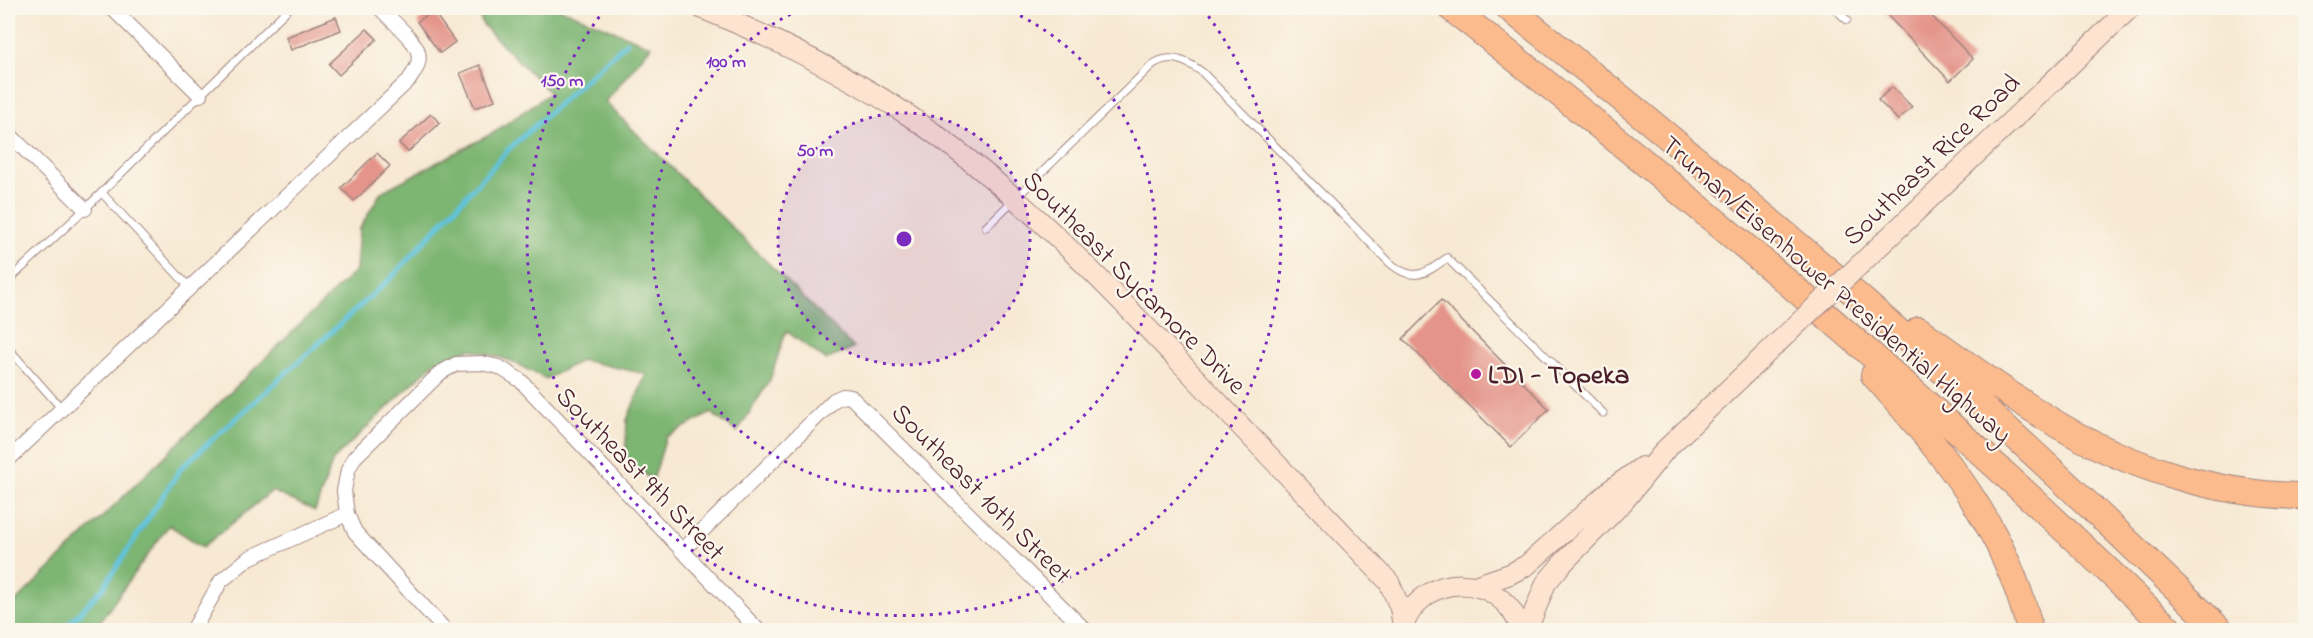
<svg xmlns="http://www.w3.org/2000/svg" width="2313" height="638" viewBox="0 0 2313 638" font-family="'Indie Flower',sans-serif">
	<style>
		.forest { fill: #7db572; stroke: #646a4e; stroke-width: 1.5 }
		.lines { fill: none; stroke-linecap: round; stroke-linejoin: round }
		.stream { stroke: #5ec2dc; stroke-width: 5 }
		.building { fill: #e4948a }
		.lane-casing { stroke: #a0847f; stroke-width: 9 }
		.street-casing { stroke: #a0847f; stroke-width: 16 }
		.secondary-casing { stroke: #a0847f; stroke-width: 22 }
		.highway-casing { stroke: #a0847f; stroke-width: 28 }
		.lane { stroke: #fff; stroke-width: 7 }
		.street { stroke: #fff; stroke-width: 14 }
		.secondary { stroke: #fde4d1; stroke-width: 20 }
		.highway { stroke: #fbbb8d; stroke-width: 26 }
		.secondary-bridge-casing { stroke: #a0847f; stroke-width: 22; stroke-linecap: butt }
		.secondary-bridge { stroke: #fde4d1; stroke-width: 20 }
		.ring { fill: none; stroke: #7b2cbf; stroke-width: 3; stroke-dasharray: 3 6 }
		.poi-dot { fill: #b5179e; stroke: #fbf7ec; stroke-width: 2 }
		.labels { text-anchor: middle; stroke-width: 4.5; stroke-linejoin: round; paint-order: stroke }
		.street-label { font-size: 27px; fill: #4a1f2b; stroke: #fbf7ec }
		.poi-label { font-size: 27px; font-weight: bold; fill: #4a1f2b; stroke: #fbf7ec; text-anchor: start }
		.centre { fill: #7b2cbf; stroke: #fbf7ec; stroke-width: 3 }
		.ring-label { font-size: 18px; text-anchor: middle; font-weight: bold; fill: #7b2cbf; stroke: #fbf7ec; stroke-width: 4.5; stroke-linejoin: round; paint-order: stroke }
	</style>
	<rect width="100%" height="100%" fill="#fbf7ec"/>
	<filter id="ink" filterUnits="userSpaceOnUse"><feTurbulence type="fractalNoise" baseFrequency=".0167" numOctaves="2"/><feDisplacementMap in="SourceGraphic" scale="12" xChannelSelector="R" yChannelSelector="G"/><feConvolveMatrix kernelMatrix="1 2 1 2 8 2 1 2 1" color-interpolation-filters="sRGB"/></filter>
	<filter id="wash" filterUnits="userSpaceOnUse"><feTurbulence type="fractalNoise" baseFrequency=".008" numOctaves="4" result="noise"/><feDisplacementMap in="SourceGraphic" scale="24" xChannelSelector="R" yChannelSelector="G"/><feGaussianBlur stdDeviation="1.35" result="paint"/><feColorMatrix in="noise" values="0 0 0 0 0 0 0 0 0 0 0 0 0 0 0 0 0 1.4 0 .05"/><feComposite in="paint" operator="in"/></filter>
	<g filter="url(#wash)">
		<rect width="100%" height="100%" fill="#f7e9d3"/>
		<polygon class="forest" points="476,8 559,8 651,46 605,102 854,348 826,360 786,331 770,380 737,432 711,413 666,437 653,480 625,462 627,420 646,374 582,360 546,379 511,361 470,349 434,363 333,460 315,511 272,491 203,547 169,525 94,630 8,630 8,609 356,270 359,230 381,192 493,133 550,93 483,25"/>
		<g class="lines">
			<polyline class="stream" points="63,630 103,588 181,468 391,278 509,149 627,42"/>
		</g>
		<g id="blocks">
			<g class="building">
				<polygon points="1895,8 1924,8 1973,59 1950,81 1887,15"/>
				<polygon points="433,11 455,42 440,53 417,22"/>
				<polygon points="336,17 341,30 291,50 286,37"/>
				<polygon points="367,29 377,39 339,75 329,64"/>
				<polygon points="480,65 495,100 475,108 460,73"/>
				<polygon points="1892,87 1912,107 1898,120 1878,100"/>
				<polygon points="431,114 440,123 408,152 399,143"/>
				<polygon points="377,153 390,166 354,201 341,188"/>
				<polygon points="1441,300 1549,409 1511,447 1403,339"/>
			</g>
		</g>
	</g>
	<g filter="url(#ink)">
		<use href="#blocks" fill-opacity="0" stroke="#a0847f" stroke-width="1.5"/>
		<g class="lines">
			<g class="lane-casing">
				<g id="lane">
					<polyline points="1834,8 1847,20"/>
					<polyline points="102,193 190,288"/>
					<path d="M986,227L1151,66C1168,52 1186,60 1202,72L1390,263C1413,283 1425,274 1447,258L1603,413"/>
					<polyline points="8,281 85,209 289,8"/>
					<polyline points="8,348 62,409"/>
				</g>
			</g>
			<g class="street-casing">
				<g id="street">
					<polyline points="112,8 200,95"/>
					<polyline points="8,133 85,209"/>
					<path d="M8,460L409,80C415,71 421,63 418,52C416,41 388,17 380,8"/>
					<polyline points="682,551 834,400 843,396 851,397 1085,630"/>
					<polyline points="193,630 221,581 249,558 347,514"/>
					<polyline points="445,630 355,532 347,514 344,491 348,470 354,458 440,373 456,364 481,363 499,367 520,380 758,630"/>
				</g>
			</g>
			<g class="secondary-casing">
				<g id="secondary">
					<path d="M701,8C774,38 845,73 911,117C1012,186 1092,270 1176,358C1247,433 1318,507 1389,582L1400,608L1403,627"/>
					<polyline points="1909,218 2130,8"/>
					<polyline points="1475,586 1510,574 1527,565 1613,488 1642,467"/>
					<path d="M1402,630C1420,569 1502,570 1521,630"/>
					<polyline points="1527,630 1546,583 1562,564 1624,501 1666,449 1750,369"/>
				</g>
			</g>
			<g class="highway-casing">
				<g id="highway">
					<path d="M1451,8C1701,203 1943,409 2170,630"/>
					<path d="M1509,8C1671,137 1831,269 1985,409C2065,481 2143,556 2220,630"/>
					<path d="M1919,330C1964,363 2010,396 2058,425C2131,468 2221,496 2306,496"/>
					<path d="M1874,375C1944,453 2005,527 2030,630"/>
				</g>
			</g>
			<use href="#lane" class="lane"/>
			<use href="#street" class="street"/>
			<use href="#secondary" class="secondary"/>
			<use href="#highway" class="highway"/>
			<g class="secondary-bridge-casing">
				<polyline id="secondary-bridge" points="1750,369 1909,218"/>
			</g>
			<use href="#secondary-bridge" class="secondary-bridge"/>
		</g>
	</g>
	<circle cx="904" cy="239" r="126" fill="#7b2cbf" fill-opacity=".12"/>
	<g class="ring">
		<circle cx="904" cy="239" r="126"/>
		<path d="M1004 8A252 252 0 1 1 804 8"/>
		<path d="M1203 9A377 377 0 1 1 605 9"/>
	</g>
	<circle class="poi-dot" cx="1476" cy="374" r="6"/>
	<g class="labels">
		<g class="street-label">
			<text transform="translate(1931 159) rotate(-44)" y="9">Southeast Rice Road</text>
			<text transform="translate(1135 282) rotate(45)" y="9">Southeast Sycamore Drive</text>
			<text transform="translate(1837 289) rotate(41)" y="9">Truman/Eisenhower Presidential Highway</text>
			<text transform="translate(641 473) rotate(46)" y="9">Southeast 9th Street</text>
			<text transform="translate(982 493) rotate(45)" y="9">Southeast 10th Street</text>
		</g>
		<g class="poi-label">
			<text x="1488" y="383">LDI - Topeka</text>
		</g>
	</g>
	<circle cx="904" cy="239" r="9" class="centre"/>
	<g class="ring-label">
		<text x="726" y="67">100 m</text>
		<text x="562" y="86">150 m</text>
		<text x="815" y="156">50 m</text>
	</g>
	<rect width="2313" height="638" fill="none" stroke="#fbf7ec" stroke-width="30"/>
</svg>
